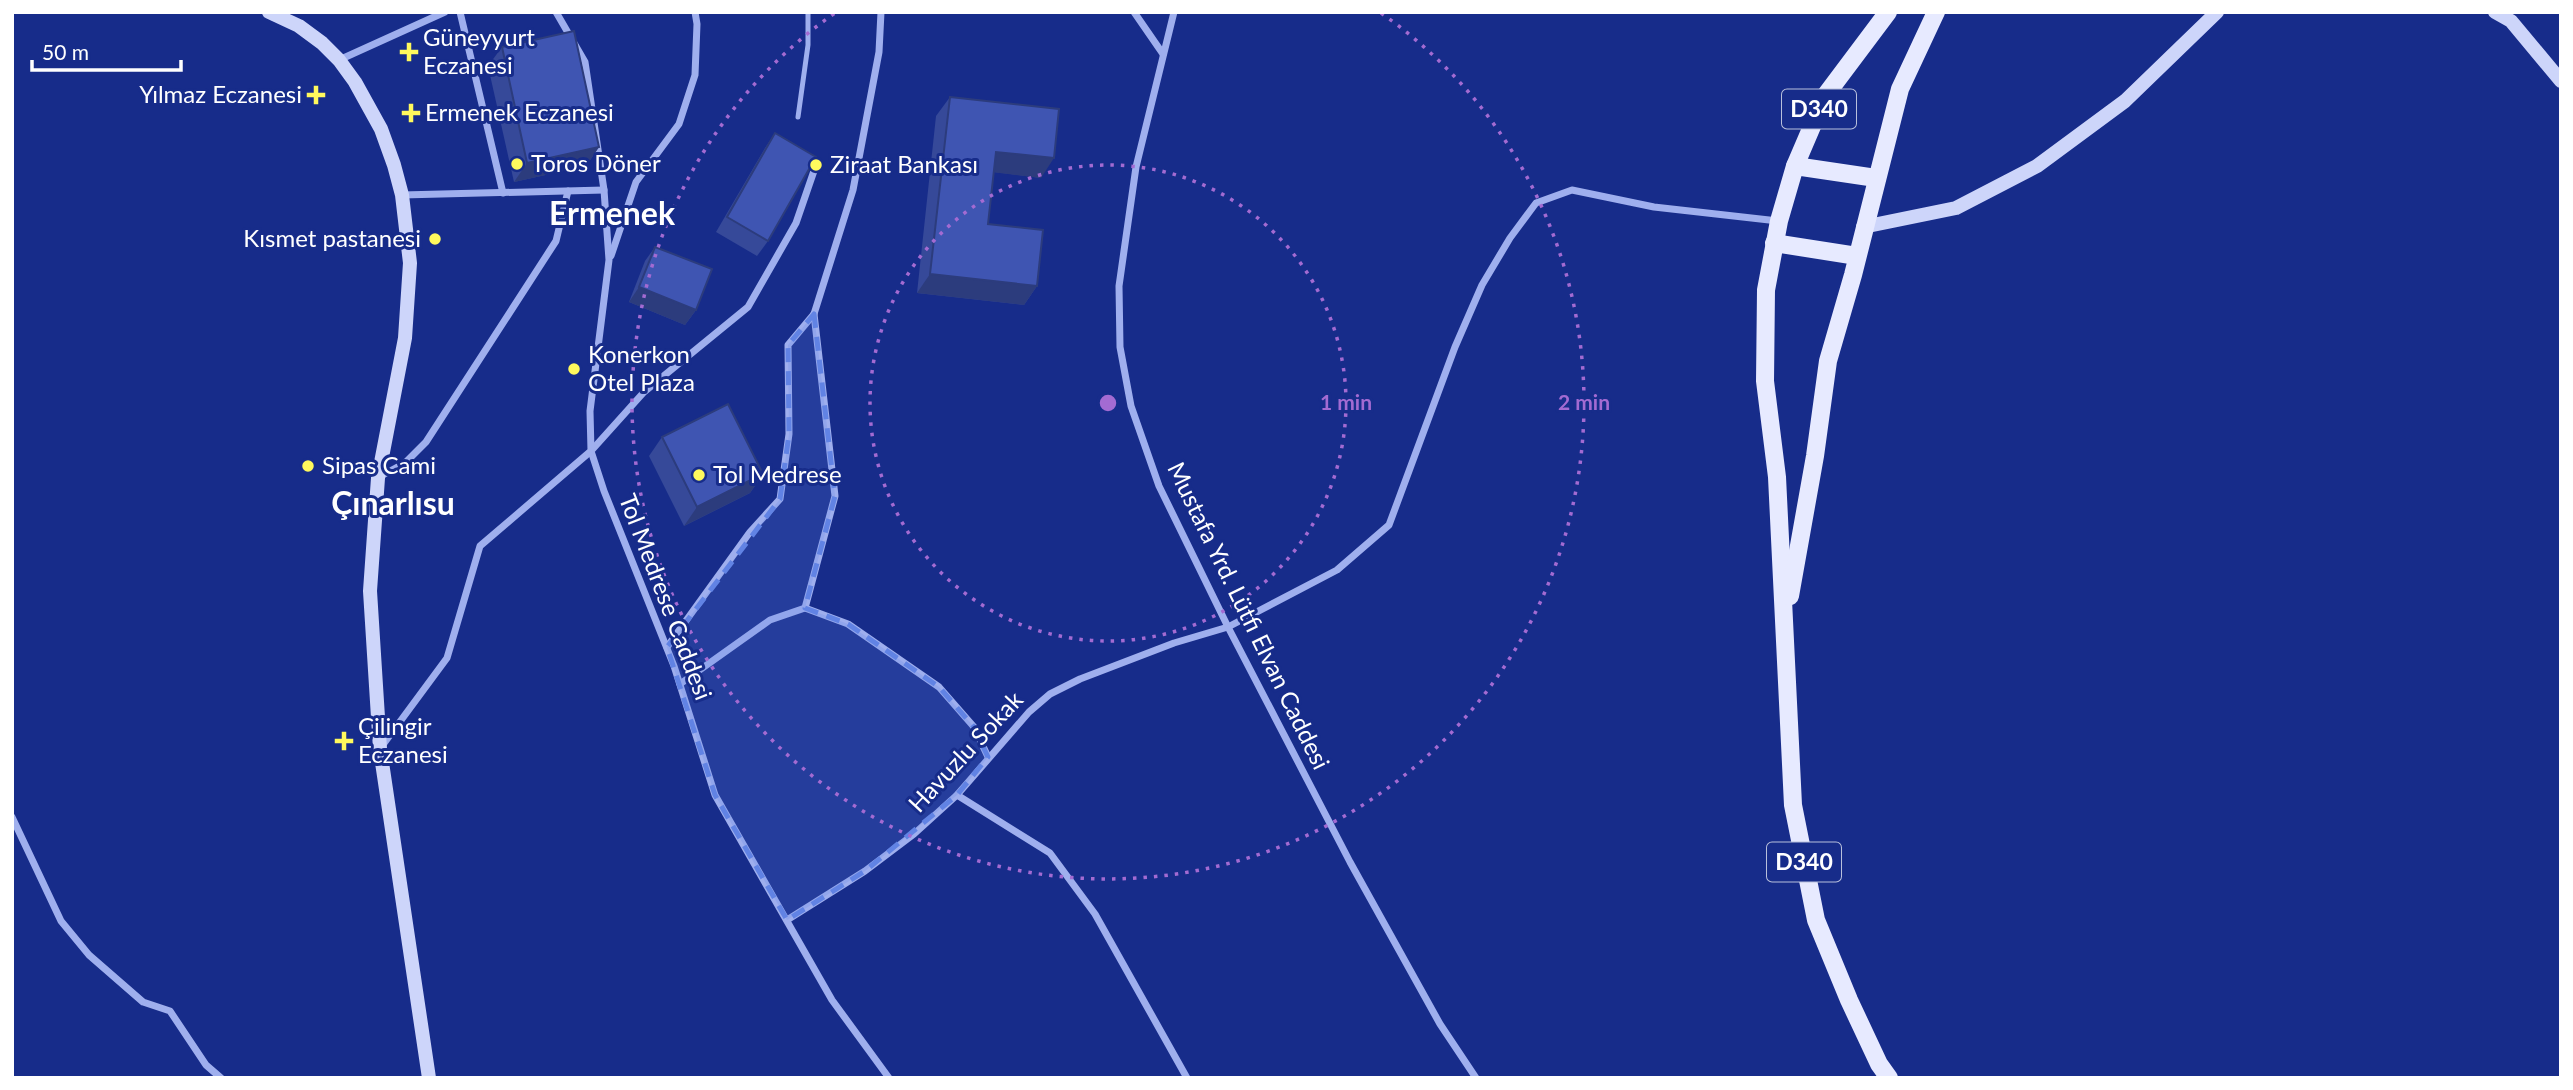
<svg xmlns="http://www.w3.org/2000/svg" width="2573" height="1090" viewBox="0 0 2573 1090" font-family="Lato,sans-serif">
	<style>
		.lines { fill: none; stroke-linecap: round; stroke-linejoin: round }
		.lane { stroke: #9fafee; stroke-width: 5 }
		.street { stroke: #9fafee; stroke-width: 7 }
		.secondary { stroke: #cdd5fa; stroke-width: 14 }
		.primary { stroke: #e7eaff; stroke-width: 18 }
		.wall { fill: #364999 }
		.shaded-wall { fill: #2c3c7d }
		.building { fill: #3f55b2; stroke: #2c3c7d; stroke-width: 2 }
		.marked { fill: #6183e4; fill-opacity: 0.2; stroke: #6183e4; stroke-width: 5; stroke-dasharray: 14 9; stroke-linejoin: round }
		.ring { fill: none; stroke: #a36bd2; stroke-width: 3.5; stroke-dasharray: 3.5 7 }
		.poi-dot { fill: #fff95d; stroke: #172c8a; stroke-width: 2.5 }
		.labels { text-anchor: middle; stroke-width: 6; stroke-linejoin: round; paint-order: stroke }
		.shield { fill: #172c8a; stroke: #b9c0dc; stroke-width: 2 }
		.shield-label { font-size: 23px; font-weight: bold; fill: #fff }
		.poi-label { font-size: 24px; fill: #fff; stroke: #172c8a; text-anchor: start }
		.street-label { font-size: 24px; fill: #fff; stroke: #172c8a }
		.district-label { font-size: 32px; font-weight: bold; fill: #fff; stroke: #172c8a }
		.centre { fill: #a36bd2; stroke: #172c8a; stroke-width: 3.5 }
		.ring-label { font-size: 21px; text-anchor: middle; font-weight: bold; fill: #a36bd2; stroke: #172c8a; stroke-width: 6; stroke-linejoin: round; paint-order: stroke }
	</style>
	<rect width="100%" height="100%" fill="#172c8a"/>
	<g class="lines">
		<polyline class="lane" points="798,117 808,45 808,12"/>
		<g class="street">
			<polyline points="460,12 503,193"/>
			<polyline points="1134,12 1163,54"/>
			<polyline points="1174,12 1136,167 1119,286 1120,347 1131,406 1159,486 1228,627 1350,862 1440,1024 1476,1078"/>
			<polyline points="339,60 445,12"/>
			<polyline points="816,165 796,223 748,307 644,392 591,451 604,491 674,666 715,795 832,1000 889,1078"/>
			<polyline points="402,195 604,190"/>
			<polyline points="611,256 636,182 679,124 695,75 697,24 695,12"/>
			<polyline points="379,477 405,463 426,442 556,241 568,191"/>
			<polyline points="805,608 848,624 939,687 974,727 988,757"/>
			<polyline points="667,647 750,532 780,499 789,434 788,345 814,314 853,190 879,52 881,12"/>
			<polyline points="680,684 770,620 805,608 835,496 814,314"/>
			<polyline points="382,746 447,658 480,546 591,451 590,411 609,260 604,190 585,62 556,12"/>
			<polyline points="957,795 1050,853 1095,914 1187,1078"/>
			<polyline points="12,817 61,921 89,955 143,1002 170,1011 206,1065 221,1078"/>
			<polyline points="787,920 865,871 914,834 957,795 1029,712 1050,694 1080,679 1174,643 1228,627 1337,570 1389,525 1455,347 1482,285 1510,238 1536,203 1572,190 1654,207 1778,221"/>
		</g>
		<g class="secondary">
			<polyline points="269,12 299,26 322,43 339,60 355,82 381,129 394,165 402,195 410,263 405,338 378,478 370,591 380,749 429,1078"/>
			<polyline points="2495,12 2511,21 2561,81"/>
			<polyline points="1863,227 1956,208 2037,166 2125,101 2217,12"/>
		</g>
		<g class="primary">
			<polyline points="1888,12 1825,96 1795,166 1779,221 1766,290 1765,381 1777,477 1793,805 1816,920 1849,1000 1879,1064 1889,1078"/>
			<polyline points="1795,166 1876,178"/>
			<polyline points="1774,243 1857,256"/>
			<polyline points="1790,596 1815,456 1828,361 1853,275 1900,89 1936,12"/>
		</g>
	</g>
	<g class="wall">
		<polygon points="502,47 599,147 586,166 514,182 488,66"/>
		<polygon points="950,97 1041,178 994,172 988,224 1037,286 1024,305 917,293 936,116"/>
		<polygon points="775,133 768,241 757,256 716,232 765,148"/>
		<polygon points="655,247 696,310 685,325 629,302 645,261"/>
		<polygon points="662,437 763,474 750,493 684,526 649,456"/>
	</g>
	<g class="shaded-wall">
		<polygon points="599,147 586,166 514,182 527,163"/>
		<polygon points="996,152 1054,158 1041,178 983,171"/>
		<polygon points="930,274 1037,286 1024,305 917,293"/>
		<polygon points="639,287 696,310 685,325 629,302"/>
		<polygon points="763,474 750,493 684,526 697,507"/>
	</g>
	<g class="building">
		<polygon points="574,31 599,147 527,163 502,47"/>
		<polygon points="950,97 1059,109 1054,158 996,152 988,224 1043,230 1037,286 930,274"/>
		<polygon points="775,133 816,157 768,241 727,217"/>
		<polygon points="655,247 712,269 696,310 639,287"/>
		<polygon points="728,404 763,474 697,507 662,437"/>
	</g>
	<path class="marked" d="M814,314L835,496L805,608L848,624L939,687L974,727L988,757L957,795L865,871L787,920L715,795L667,647L780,499L789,434L788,345Z"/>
	<g class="ring">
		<circle cx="1108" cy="403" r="238"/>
		<path d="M1381 13A476 476 0 1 1 835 13"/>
	</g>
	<g class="poi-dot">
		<path d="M405.5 41.5h7v7h7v7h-7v7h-7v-7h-7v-7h7z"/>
		<path d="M312.5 84.5h7v7h7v7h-7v7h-7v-7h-7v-7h7z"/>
		<path d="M407.5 102.5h7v7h7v7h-7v7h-7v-7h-7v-7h7z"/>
		<circle cx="517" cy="164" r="7"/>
		<circle cx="816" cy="165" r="7"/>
		<circle cx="435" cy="239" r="7"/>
		<circle cx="574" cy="369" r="7"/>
		<circle cx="308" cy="466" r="7"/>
		<circle cx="699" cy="475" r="7"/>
		<path d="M340.5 730.5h7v7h7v7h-7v7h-7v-7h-7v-7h7z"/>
	</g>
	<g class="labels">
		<g class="shield">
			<rect x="1782" y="89.5" width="74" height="39" rx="5"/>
			<rect x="1767" y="842.5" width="74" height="39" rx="5"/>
		</g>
		<g class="shield-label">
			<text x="1819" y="117">D340</text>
			<text x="1804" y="870">D340</text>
		</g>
		<g class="poi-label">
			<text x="423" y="46">Güneyyurt<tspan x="423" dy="28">Eczanesi</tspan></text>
			<text x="302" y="103" text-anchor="end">Yılmaz Eczanesi</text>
			<text x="425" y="121">Ermenek Eczanesi</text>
			<text x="531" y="172">Toros Döner</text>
			<text x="830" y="173">Ziraat Bankası</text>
			<text x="421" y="247" text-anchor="end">Kısmet pastanesi</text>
			<text x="588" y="363">Konerkon<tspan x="588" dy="28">Otel Plaza</tspan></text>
			<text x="322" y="474">Sipas Cami</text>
			<text x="713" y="483">Tol Medrese</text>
			<text x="358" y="735">Çilingir<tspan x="358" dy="28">Eczanesi</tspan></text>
		</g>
		<g class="street-label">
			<text transform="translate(665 597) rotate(69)" y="8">Tol Medrese Caddesi</text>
			<text transform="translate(1248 616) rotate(64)" y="8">Mustafa Yrd. Lütfi Elvan Caddesi</text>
			<text transform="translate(966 752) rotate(-47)" y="8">Havuzlu Sokak</text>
		</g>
		<g class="district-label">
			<text x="612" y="225">Ermenek</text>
			<text x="393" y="515">Çınarlısu</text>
		</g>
	</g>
	<circle cx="1108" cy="403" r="10" class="centre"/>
	<g class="ring-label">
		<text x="1346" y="410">1 min</text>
		<text x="1584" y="410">2 min</text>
	</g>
	<rect width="2573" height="1090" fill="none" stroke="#ffffff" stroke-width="28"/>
	<path d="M32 60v10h149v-10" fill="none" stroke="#ffffff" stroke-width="3.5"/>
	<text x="42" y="60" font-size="21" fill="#ffffff" stroke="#172c8a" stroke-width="5" paint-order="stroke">50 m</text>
</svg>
